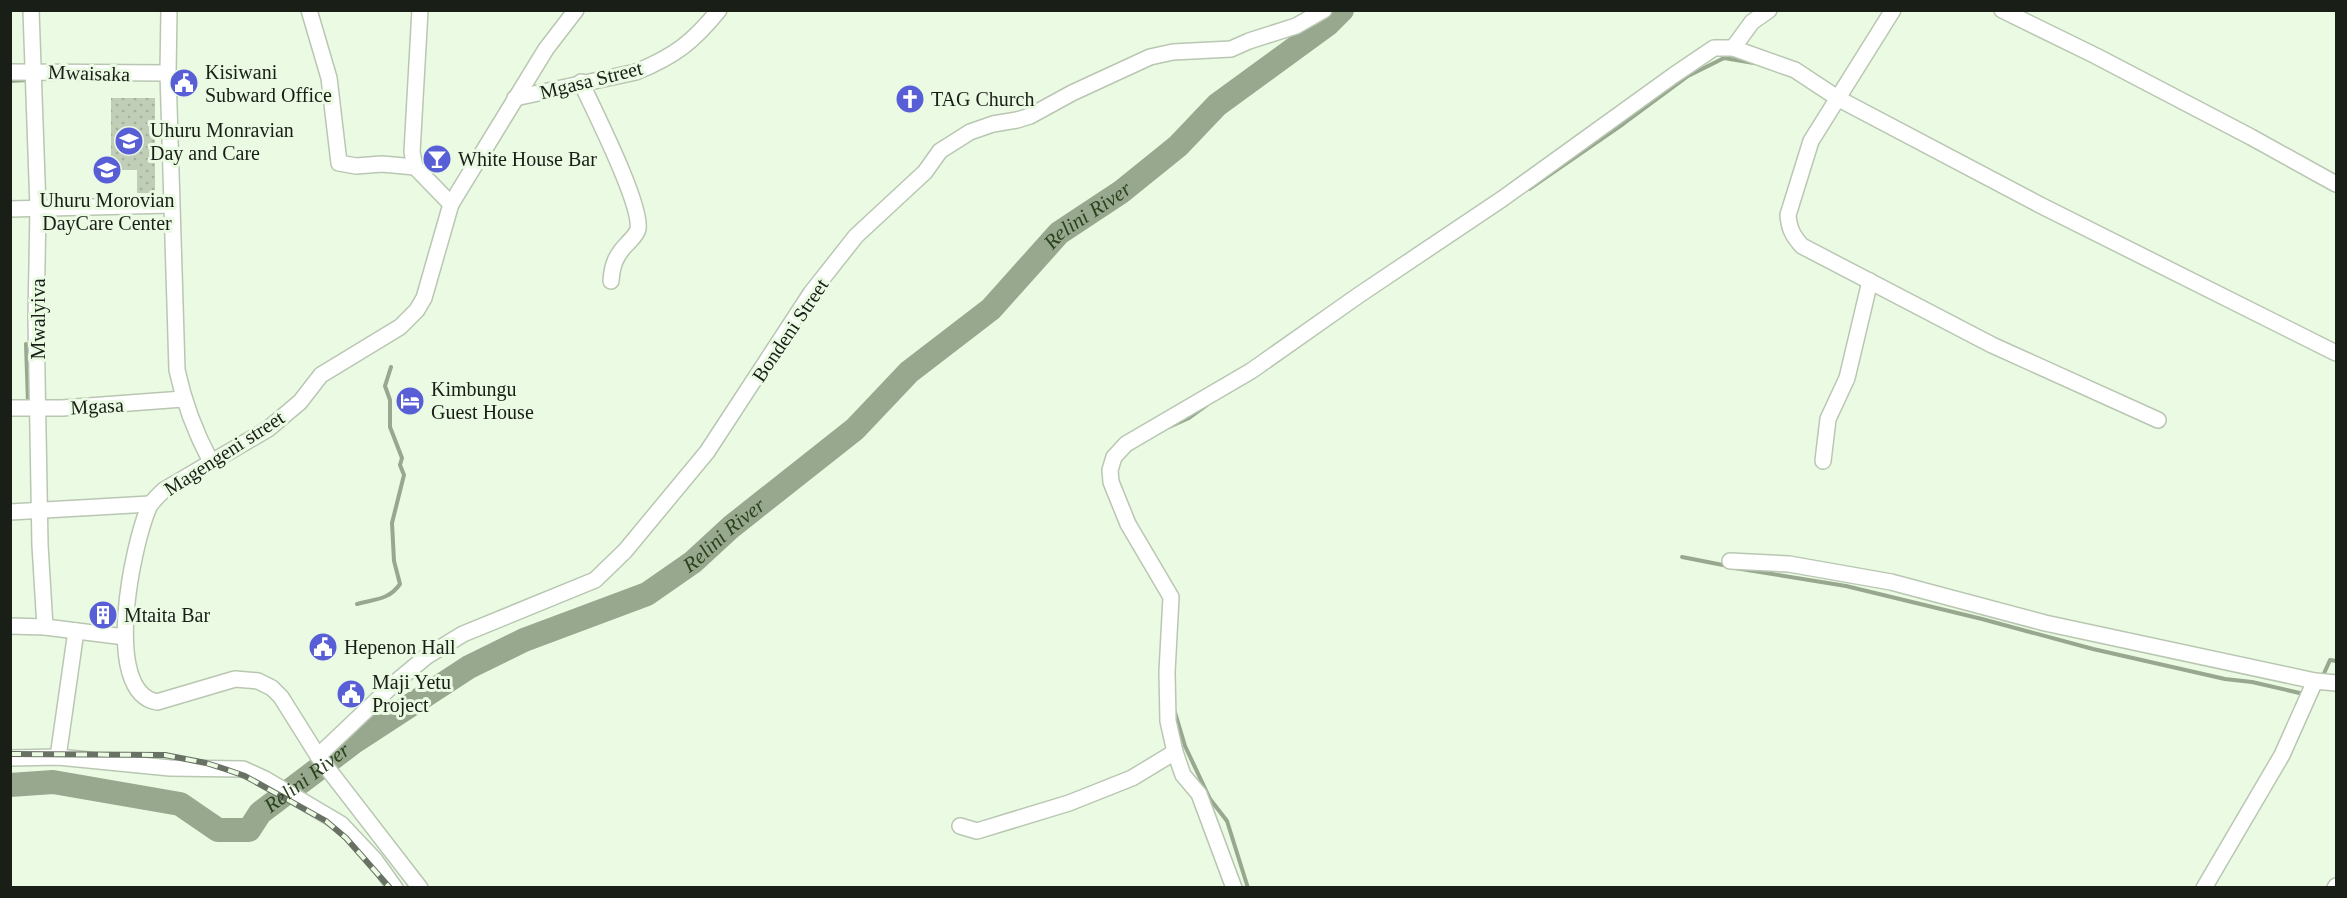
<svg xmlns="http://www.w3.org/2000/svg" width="2347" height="898" viewBox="0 0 2347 898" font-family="'Times New Roman',serif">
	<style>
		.park { fill: url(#park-dots) }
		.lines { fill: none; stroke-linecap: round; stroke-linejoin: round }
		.stream { stroke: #97a88f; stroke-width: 4 }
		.river { stroke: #97a88f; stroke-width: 24 }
		.minor-casing { stroke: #b9c7b2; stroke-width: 18 }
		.minor { stroke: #fff; stroke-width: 15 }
		.rail-casing { stroke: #687164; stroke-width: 6 }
		.rail { stroke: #ebfae3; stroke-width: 4; stroke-dasharray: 11; stroke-linecap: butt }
		.labels { text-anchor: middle; stroke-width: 6; stroke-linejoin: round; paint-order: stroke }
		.poi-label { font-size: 20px; fill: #191e17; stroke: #ebfae3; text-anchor: start }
		.street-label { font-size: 20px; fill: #191e17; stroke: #ebfae3 }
		.water-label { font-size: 21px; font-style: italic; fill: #2a431b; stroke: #ebfae3 }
	</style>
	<defs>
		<pattern id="park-dots" width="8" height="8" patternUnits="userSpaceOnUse" patternTransform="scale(1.5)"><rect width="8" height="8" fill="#c0ceb8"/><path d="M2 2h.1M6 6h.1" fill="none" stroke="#a4b09d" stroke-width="1.8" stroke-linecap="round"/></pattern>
	</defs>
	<rect width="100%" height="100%" fill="#ebfae3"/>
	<polygon class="park" points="111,98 155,98 155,193 137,193 137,170 111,170"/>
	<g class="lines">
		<g class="stream">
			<polyline points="10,81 27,80"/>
			<polyline points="1529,189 1623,124 1688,76 1724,58 1754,63"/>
			<polyline points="26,344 28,403"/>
			<polyline points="1169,427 1189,418 1207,405"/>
			<polyline points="1682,557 1728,566"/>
			<polyline points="1735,568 1846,586 1982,619 2093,649 2225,679 2252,682 2304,694"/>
			<path d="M357,604C375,599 389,600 400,584L394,561L392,523L404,475L400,465L402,458L390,427V400L385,386L391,367"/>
			<polyline points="2322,678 2330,660 2336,661"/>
			<polyline points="1174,709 1185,746 1210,799 1227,821 1248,888"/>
		</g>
		<path class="river" id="s1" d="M10,785L53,782L180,804L218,830H249L260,813L354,742L469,667L524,640L647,594L693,562L731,527L855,429L909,372L991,309L1059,233L1121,192L1178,146L1217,105L1328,24L1342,10"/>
		<g class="minor-casing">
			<g id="minor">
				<polyline points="31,10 38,208 36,319 40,545 45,627"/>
				<path d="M169,10L168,73L177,370C184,403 195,432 211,462"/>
				<polyline points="309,10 329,78 339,163 356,166 382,164 415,167"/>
				<polyline points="420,10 412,152 415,167 451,204"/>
				<path d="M1893,10L1811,141L1788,215C1789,229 1793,236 1802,246L1992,345L2158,420"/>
				<polyline points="2002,10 2096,56 2251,137 2336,184"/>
				<polyline points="1733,48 1752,22 1769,10"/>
				<polyline points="10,72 168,73"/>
				<path d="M581,82C593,109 642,204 638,229C636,236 631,239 627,244C616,255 612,265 611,281"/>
				<path d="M515,98L636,72C675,56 693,42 719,10"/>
				<polyline points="10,209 171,205"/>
				<polyline points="10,408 62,408 183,399"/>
				<polyline points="1823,461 1828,419 1847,378 1870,281"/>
				<polyline points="10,512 150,504"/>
				<polyline points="1730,561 1789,564 1891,582 2045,623 2315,681 2336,683"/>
				<polyline points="10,626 45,627 125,637"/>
				<polyline points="318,756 397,681 427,656 463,634 595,580 625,551 707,452 811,293 856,236 925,172 940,151 970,132 993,124 1017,120 1030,116 1072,93 1150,57 1173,52 1231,49 1249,41 1296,26 1324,10"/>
				<polyline points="58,757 76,631"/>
				<polyline points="10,758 58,757 170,768 243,769 265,779 341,824 375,860 395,888"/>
				<polyline points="960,826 977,831 1069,803 1132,778 1175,752"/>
				<path d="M420,888L318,756L281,697L272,688L258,681L235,679L157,702C101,692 133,543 149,507C152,501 159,495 164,490L268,429L300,402L321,375L400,327L417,310L424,298L451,204L546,49L576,10"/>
				<polyline points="1234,888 1199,794 1183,775 1175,752 1168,721 1167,672 1171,597 1128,524 1111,482 1110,470 1114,457 1126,444 1251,371 1359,295 1502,199 1674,75 1714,48 1733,48 1795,70 1839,99 2042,206 2336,353"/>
				<polyline points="2204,888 2282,755 2315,681"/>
				<polyline points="2335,888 2336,886"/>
			</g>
		</g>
		<use href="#minor" class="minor"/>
		<g class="rail-casing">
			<polyline id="rail" points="10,754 165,755 206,763 225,769 245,776 326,821 346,838 390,888"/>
		</g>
		<use href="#rail" class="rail"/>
	</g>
	<defs>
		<g id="civic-disc" transform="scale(1.5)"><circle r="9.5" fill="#585ed6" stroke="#ebfae3"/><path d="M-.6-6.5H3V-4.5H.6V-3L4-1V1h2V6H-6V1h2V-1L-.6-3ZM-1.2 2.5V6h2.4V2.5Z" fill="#fff"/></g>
		<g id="church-disc" transform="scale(1.5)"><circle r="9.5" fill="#585ed6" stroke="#ebfae3"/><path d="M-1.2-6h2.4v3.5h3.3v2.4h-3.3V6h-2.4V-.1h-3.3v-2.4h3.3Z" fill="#fff"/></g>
		<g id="school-disc" transform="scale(1.5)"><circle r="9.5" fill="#585ed6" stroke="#ebfae3"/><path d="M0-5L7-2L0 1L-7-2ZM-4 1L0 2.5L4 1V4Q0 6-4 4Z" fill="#fff"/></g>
		<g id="bar-disc" transform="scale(1.5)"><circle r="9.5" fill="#585ed6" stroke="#ebfae3"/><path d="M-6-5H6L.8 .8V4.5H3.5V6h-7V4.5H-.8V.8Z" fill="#fff"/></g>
		<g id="hotel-disc" transform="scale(1.5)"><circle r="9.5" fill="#585ed6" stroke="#ebfae3"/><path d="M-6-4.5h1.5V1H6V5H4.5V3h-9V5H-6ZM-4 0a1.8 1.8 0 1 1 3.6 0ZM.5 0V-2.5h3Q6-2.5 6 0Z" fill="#fff"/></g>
		<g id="building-disc" transform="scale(1.5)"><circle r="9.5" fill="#585ed6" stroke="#ebfae3"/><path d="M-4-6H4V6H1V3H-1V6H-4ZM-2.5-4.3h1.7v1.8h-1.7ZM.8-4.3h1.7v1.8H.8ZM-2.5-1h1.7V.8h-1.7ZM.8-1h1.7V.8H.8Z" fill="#fff"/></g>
	</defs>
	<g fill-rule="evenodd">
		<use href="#civic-disc" x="184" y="83"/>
		<use href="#church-disc" x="910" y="99"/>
		<use href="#school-disc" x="129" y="141"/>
		<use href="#bar-disc" x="437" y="159"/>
		<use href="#school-disc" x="107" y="170"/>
		<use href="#hotel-disc" x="410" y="401"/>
		<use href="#building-disc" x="103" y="615"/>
		<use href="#civic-disc" x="323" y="647"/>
		<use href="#civic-disc" x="351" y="694"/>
	</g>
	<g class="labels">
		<g class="poi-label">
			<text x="205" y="79">Kisiwani<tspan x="205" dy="23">Subward Office</tspan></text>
			<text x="931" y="106">TAG Church</text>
			<text x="150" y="137">Uhuru Monravian<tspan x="150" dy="23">Day and Care</tspan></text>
			<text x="458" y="166">White House Bar</text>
			<text x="107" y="207" text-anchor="middle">Uhuru Morovian<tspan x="107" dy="23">DayCare Center</tspan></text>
			<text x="431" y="396">Kimbungu<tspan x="431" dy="23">Guest House</tspan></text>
			<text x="124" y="622">Mtaita Bar</text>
			<text x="344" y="654">Hepenon Hall</text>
			<text x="372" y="689">Maji Yetu<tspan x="372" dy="23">Project</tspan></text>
		</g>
		<g class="street-label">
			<text transform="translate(89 73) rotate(2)" y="7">Mwaisaka</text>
			<text transform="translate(591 80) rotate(-14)" y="7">Mgasa Street</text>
			<text transform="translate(38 319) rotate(-90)" y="7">Mwalyiva</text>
			<text transform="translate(790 330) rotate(-56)" y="7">Bondeni Street</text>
			<text transform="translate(97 406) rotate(-3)" y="7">Mgasa</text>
			<text transform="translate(224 453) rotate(-33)" y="7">Magengeni street</text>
		</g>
		<g class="water-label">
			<text dy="7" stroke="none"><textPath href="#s1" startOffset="1300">Relini River</textPath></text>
			<text dy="7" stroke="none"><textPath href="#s1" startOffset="814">Relini River</textPath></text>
			<text dy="7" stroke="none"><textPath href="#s1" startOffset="328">Relini River</textPath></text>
		</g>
	</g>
	<rect width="2347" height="898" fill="none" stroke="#191e17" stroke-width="24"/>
</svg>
